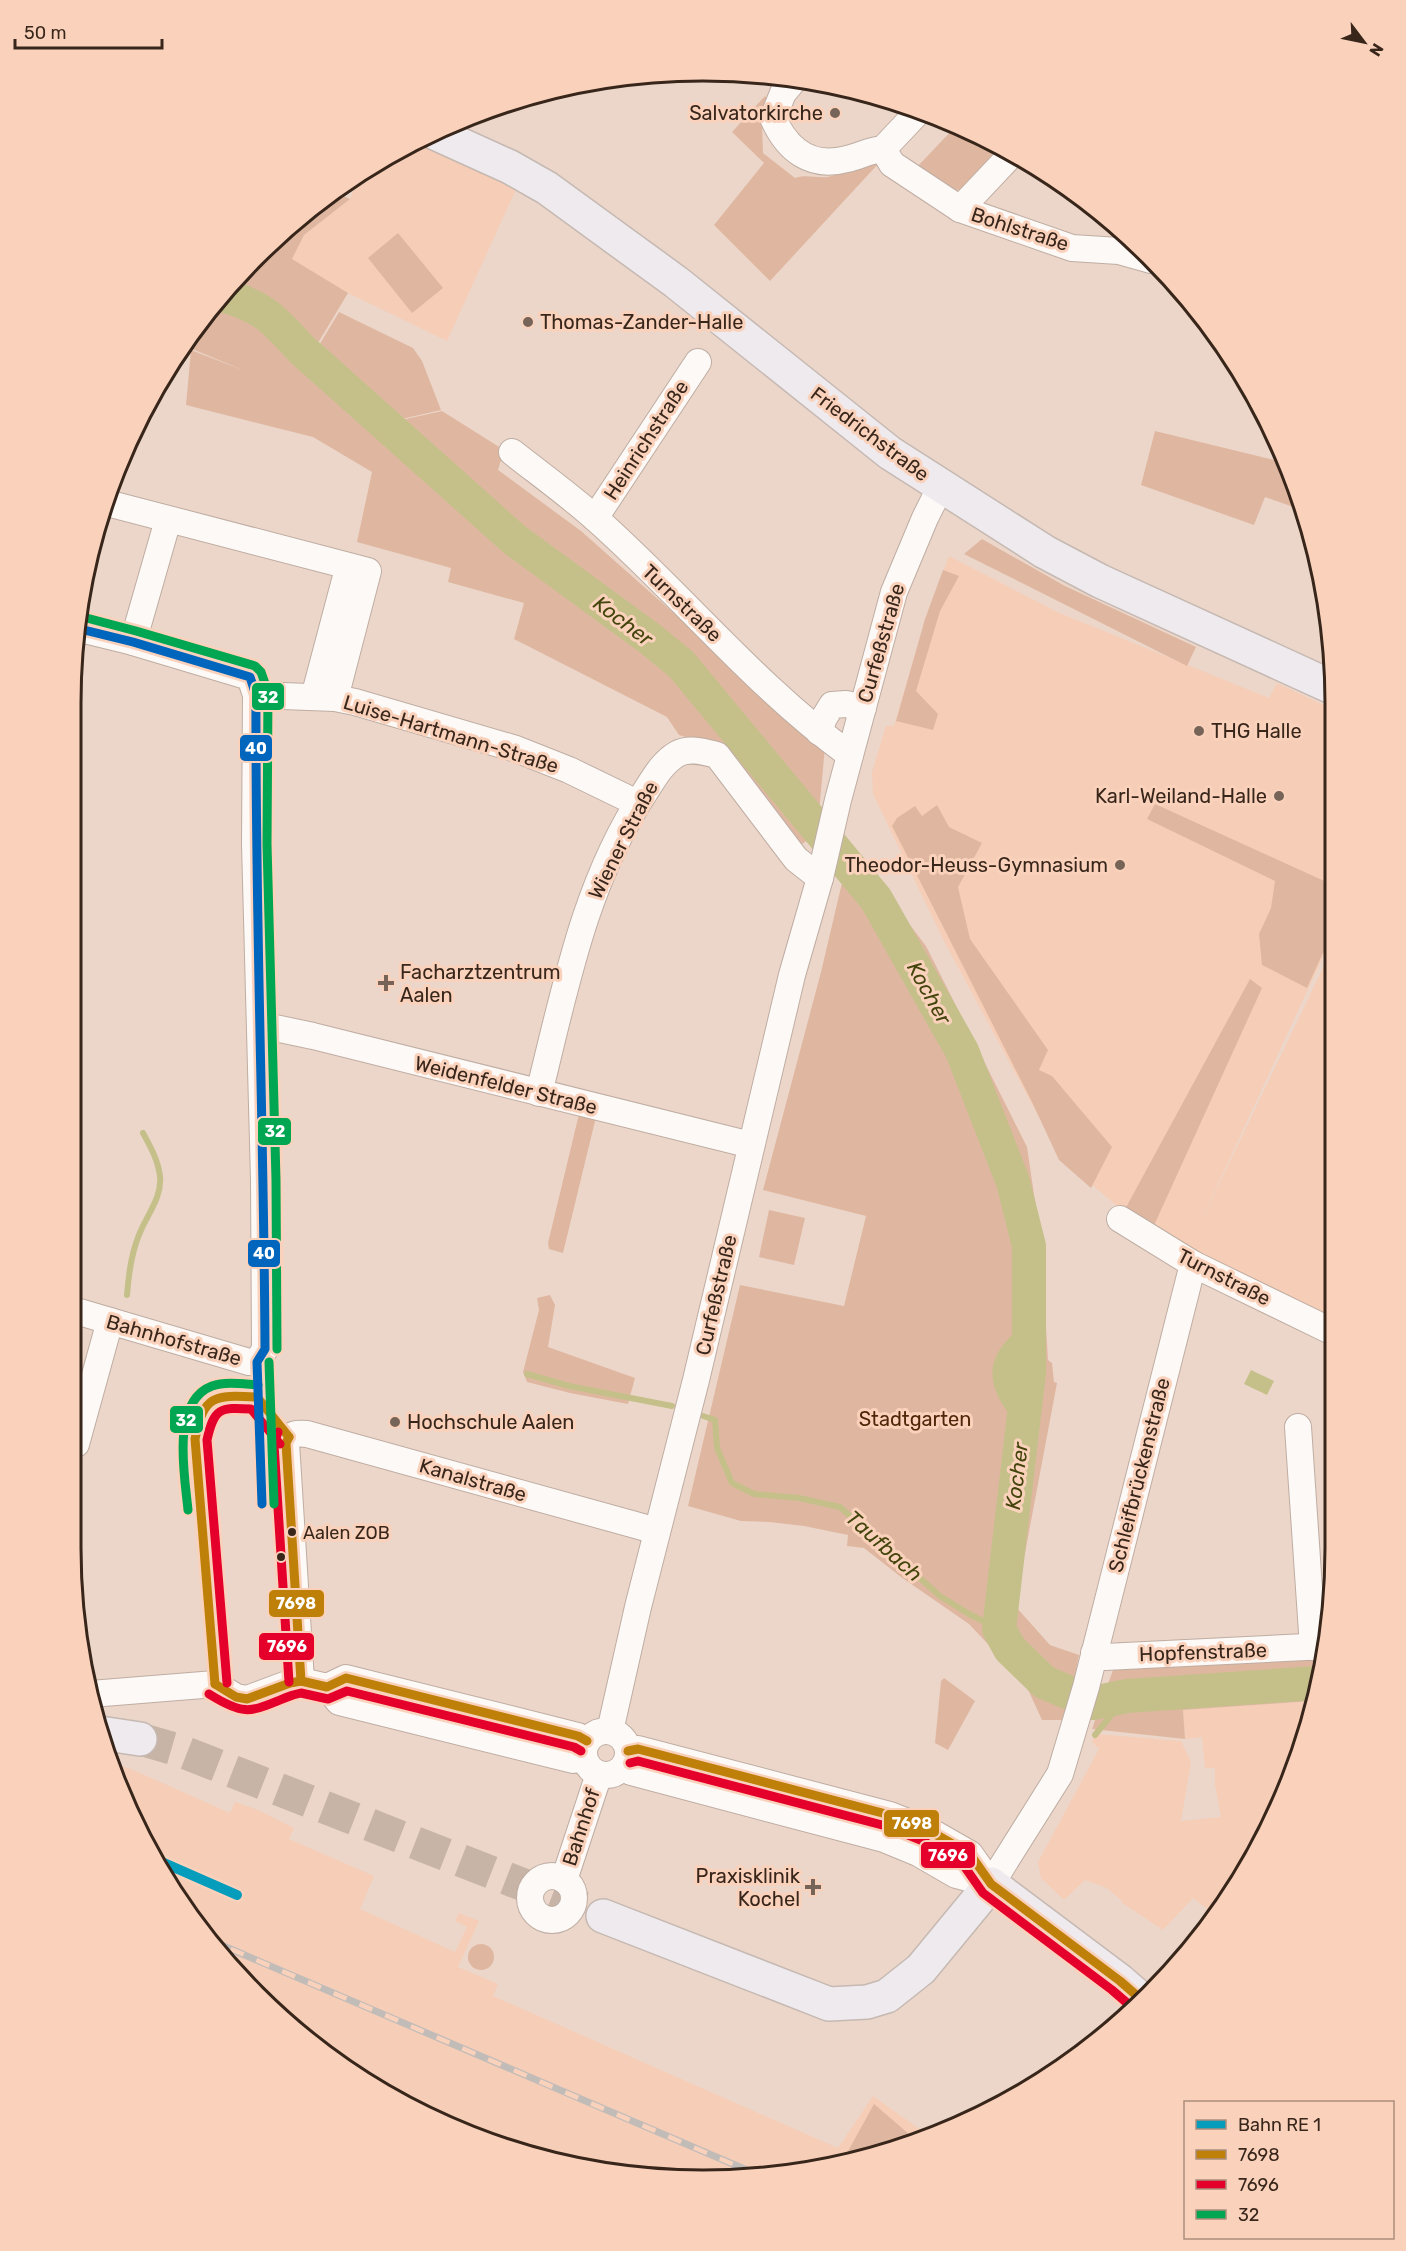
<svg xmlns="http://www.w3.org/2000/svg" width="1406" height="2251" viewBox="0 0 1406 2251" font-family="Rubik,sans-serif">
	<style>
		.built { fill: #f6cdb6 }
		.green { fill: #dfb7a0 }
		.water { fill: #c5c08a }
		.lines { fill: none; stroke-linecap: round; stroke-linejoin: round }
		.stream { stroke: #c5c08a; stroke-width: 6 }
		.river { stroke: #c5c08a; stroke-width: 34 }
		.major-tunnel { stroke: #c8b3a7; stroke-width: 33; stroke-dasharray: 33 16; stroke-linecap: butt }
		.minor-casing { stroke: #bfada2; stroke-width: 28 }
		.major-casing { stroke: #c5b9b2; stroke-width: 36 }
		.minor { stroke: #fcf9f7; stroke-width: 26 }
		.major { stroke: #efeaee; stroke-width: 33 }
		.rail-casing { stroke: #c2bcb9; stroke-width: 7 }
		.rail { stroke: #fad2bc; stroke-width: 4.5; stroke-dasharray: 14; stroke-linecap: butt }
		.bus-1-casing { stroke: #fad2bc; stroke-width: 14 }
		.bus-2-casing { stroke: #fad2bc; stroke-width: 14 }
		.bus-3-casing { stroke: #fad2bc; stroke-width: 14 }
		.bus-4-casing { stroke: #fad2bc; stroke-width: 14 }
		.bus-1 { stroke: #be8008; stroke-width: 9 }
		.bus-2 { stroke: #e4002b; stroke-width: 9 }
		.bus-3 { stroke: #00a651; stroke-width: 9 }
		.bus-4 { stroke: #0065bd; stroke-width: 9 }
		.rail-1-casing { stroke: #fad2bc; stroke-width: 15 }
		.rail-1 { stroke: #069cbc; stroke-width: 10 }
		.poi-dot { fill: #776458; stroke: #fad2bc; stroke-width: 2 }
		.bus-dot { fill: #38261b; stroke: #fad2bc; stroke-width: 2 }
		.labels { text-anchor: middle; stroke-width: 6; stroke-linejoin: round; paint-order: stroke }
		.bus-label { font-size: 18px; fill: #38261b; stroke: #fad2bc; text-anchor: start }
		.poi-label { font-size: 20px; fill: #38261b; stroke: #fad2bc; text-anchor: end }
		.street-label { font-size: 20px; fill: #38261b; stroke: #fad2bc }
		.park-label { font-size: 20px; fill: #502608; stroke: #fad2bc }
		.water-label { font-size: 21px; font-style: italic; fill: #44450c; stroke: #fad2bc }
		.rim { fill: none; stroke: #38261b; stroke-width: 3 }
		.line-badge { stroke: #fad2bc; stroke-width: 2 }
		.badge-label { font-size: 16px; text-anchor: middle; font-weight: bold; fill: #fff }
	</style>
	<rect width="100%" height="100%" fill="#ecd6ca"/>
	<g class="built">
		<polygon points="417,142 518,185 447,341 348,293 291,259 304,235 350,199 360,174 386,155"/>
		<polygon points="949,556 1057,612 1269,698 1277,683 1334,710 1333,935 1195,1234 1333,947 1331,1323 1187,1250 1124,1212 1061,1158 944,941 873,794 872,772 886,726 894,726 926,618"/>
		<polygon points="1311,1701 1287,1790 1215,1915 1193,1898 1163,1930 1121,1902 1122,1901 1107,1888 1085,1880 1064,1900 1041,1878 1038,1862 1099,1749 1092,1742 1095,1734 1181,1741 1191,1762 1181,1821 1221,1817 1215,1785 1215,1768 1205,1768 1202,1737 1185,1739 1183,1710"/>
		<polygon points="108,1762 131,1769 230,1813 235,1802 258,1810 294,1828 289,1839 374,1876 360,1909 455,1952 467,1927 455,1921 459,1913 479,1921 458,1967 498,1984 493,1996 838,2148 873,2096 929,2136 906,2147 786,2175 703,2180 620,2175 500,2147 351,2074 256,1995 201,1933 136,1828"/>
	</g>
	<g class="green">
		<path d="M765,96L767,99L762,124L763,153L795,178C805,174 816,178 827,177C844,174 858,165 872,157L879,163L770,281L714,225L764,163L732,132Z"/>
		<path d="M956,126L982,136L1004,149C995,160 973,190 959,190C944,190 928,176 916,168Z"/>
		<polygon points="335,192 350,199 304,235 292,259 348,293 312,353 388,423 442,411 504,450 498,470 581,531 825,747 817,834 802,844 724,745 719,747 679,735 667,717 514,639 524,603 448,582 451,568 357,542 372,472 313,437 186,405 191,350 245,371 185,346 201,318 286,228"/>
		<polygon points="398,233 443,288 412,313 368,258"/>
		<polygon points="339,312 413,348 422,361 441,410 389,422 315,352"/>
		<polygon points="1155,431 1274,460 1277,451 1302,510 1265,497 1254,525 1141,485"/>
		<polygon points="982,539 1065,586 1196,647 1187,666 964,554"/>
		<polygon points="943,570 959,576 940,611 916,691 938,714 933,730 896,721 925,619"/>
		<polygon points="1155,804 1333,885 1333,931 1307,988 1262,965 1259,934 1271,908 1275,881 1147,819"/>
		<polygon points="937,805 949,827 982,843 958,887 970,939 1048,1050 1039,1070 1052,1076 1112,1147 1091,1188 1059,1160 1032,1102 892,826 897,818 915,806 922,816"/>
		<polygon points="860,859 926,946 1027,1147 1041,1242 1048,1360 1052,1363 1054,1382 1057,1383 1015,1606 1050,1645 1079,1655 1066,1720 1042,1720 1025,1683 969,1624 901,1577 864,1548 847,1546 848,1535 804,1526 769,1522 741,1521 688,1506 740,1285 844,1306 866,1216 763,1190 821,972 845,870"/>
		<polygon points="1250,979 1262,988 1151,1232 1123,1213"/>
		<polygon points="579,1114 596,1117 563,1253 549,1249 548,1243"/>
		<polygon points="769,1210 805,1218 794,1265 759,1257"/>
		<polygon points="550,1295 555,1305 548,1347 635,1378 628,1404 570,1393 527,1382 523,1372 539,1310 537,1298"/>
		<polygon points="1323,1655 1311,1701 1183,1710 1185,1739 1092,1729 1113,1670"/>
		<polygon points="944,1678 975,1701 948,1750 935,1743 941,1681"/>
		<circle cx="481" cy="1957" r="13"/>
		<polygon points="874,2104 917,2141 906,2147 857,2158 847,2153"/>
	</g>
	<g class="water">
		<path d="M1029,1319V1372L1024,1425C1013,1419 1004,1409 999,1398C981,1362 1003,1342 1029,1319Z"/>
		<polygon points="1251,1370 1274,1381 1267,1395 1244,1384"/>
	</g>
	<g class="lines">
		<g class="stream">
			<path d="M127,1295C129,1271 132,1249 142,1228C150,1211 162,1195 160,1176C158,1160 150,1146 143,1133"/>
			<polyline points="527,1374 569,1386 672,1406"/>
			<polyline points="703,1416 715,1420 717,1448 732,1483 754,1494 799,1498 840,1507 940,1596 969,1614 999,1629"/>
			<polyline points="1095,1735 1127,1696"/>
		</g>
		<path class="river" d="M222,295C262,306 274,319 301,349L515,540L649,638L681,664L876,899L962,1051L1013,1182L1029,1246V1372L999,1629L1010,1649L1044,1682L1093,1703L1127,1696L1316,1683"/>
		<polyline class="major-tunnel" points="140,1739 178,1750 603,1916"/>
		<g class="minor-casing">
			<g id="minor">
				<path d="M794,80L783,93L773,118C787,150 811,169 847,159C860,156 870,150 883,149L918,112"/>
				<polyline points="883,149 892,164 960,209 1072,248 1119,251 1151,260"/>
				<polyline points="960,209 1012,154"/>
				<path d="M512,452C540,474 569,495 595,518C682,595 756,687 850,755"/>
				<polyline points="107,503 368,571 335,698"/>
				<polyline points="595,518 698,362"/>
				<polyline points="76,628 133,642 250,677 256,695 255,844 264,1180 265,1349 257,1362 249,1362 76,1311"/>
				<polyline points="133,642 168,520"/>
				<polyline points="256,695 335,698 355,702 516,749 569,770 637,803"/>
				<polyline points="314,697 345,580 352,568"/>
				<polyline points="819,732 824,718 832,705 846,704 863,708"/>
				<polyline points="261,1025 313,1036 751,1145"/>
				<path d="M539,1093C565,989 585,882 645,792C654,778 662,763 677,754C689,747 705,752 717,755L796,859L820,878"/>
				<polyline points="1120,1219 1193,1264 1331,1331"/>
				<polyline points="1298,1427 1313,1647"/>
				<polyline points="76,1444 110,1321"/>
				<polyline points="1094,1653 1105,1657 1326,1646"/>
				<path d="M301,1681L286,1443C291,1433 297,1433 307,1434L657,1531"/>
				<polyline points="327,1687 339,1702 573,1760 584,1757"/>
				<polyline points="91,1694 215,1684 236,1697 247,1699 290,1683 301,1681 327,1687 346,1678 578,1736 587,1741"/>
				<circle cx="606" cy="1753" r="22"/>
				<polyline points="610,1731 638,1607 696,1380 792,975 820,878 838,800 894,592 925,518 941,486"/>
				<polyline points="628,1751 638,1749 890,1815 928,1830 970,1854 991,1884"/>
				<polyline points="624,1767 631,1772 884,1839 918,1853 956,1875 991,1884"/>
				<circle cx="552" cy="1898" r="22"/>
				<polyline points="564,1880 599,1774"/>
				<polyline points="991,1884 1060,1774 1086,1687 1193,1264"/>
			</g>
		</g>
		<g class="major-casing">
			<g id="major">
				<polyline points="435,133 510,167 547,188 676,282 890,453 1045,552 1100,581 1334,688"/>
				<polyline points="100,1733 140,1739"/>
				<polyline points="603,1916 829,2004 867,2002 887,1996 921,1969 991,1884 1120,1981 1143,2001"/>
			</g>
		</g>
		<use href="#minor" class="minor"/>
		<use href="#major" class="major"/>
		<g class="rail-casing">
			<polyline id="rail" points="205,1938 763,2177"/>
		</g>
		<use href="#rail" class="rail"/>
		<g class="bus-1-casing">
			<g id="bus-1">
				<polyline points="289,1437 286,1443 301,1681"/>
				<polyline points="215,1684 236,1697 247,1699 290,1683 301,1681 327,1687 346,1678 578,1736 587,1741"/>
				<path d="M215,1684L195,1439C204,1394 214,1395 257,1397L289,1437"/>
				<polyline points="628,1751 638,1749 890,1815 928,1830 970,1854 991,1884 1120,1981 1143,2001"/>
			</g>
		</g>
		<g class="bus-2-casing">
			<g id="bus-2">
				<polyline points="278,1432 274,1444 289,1682"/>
				<path d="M227,1683L207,1440C214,1408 220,1407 251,1409L280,1444"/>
				<path d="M209,1694C249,1719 252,1710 293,1695L301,1693L328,1699L347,1691L574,1747L581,1751"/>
				<polyline points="630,1763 638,1761 886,1826 923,1841 962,1863 983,1893 1112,1990 1134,2009"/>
			</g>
		</g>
		<g class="bus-3-casing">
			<g id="bus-3">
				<polyline points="79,616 136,631 255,666 261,672 268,692 267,844 276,1180 277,1349"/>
				<polyline points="269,1362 274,1504"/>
				<path d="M188,1510C185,1477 170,1402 212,1386C226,1381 243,1384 258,1385"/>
			</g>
		</g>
		<g class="bus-4-casing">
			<path id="bus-4" d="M76,628L133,642L250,677L256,695C255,913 264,1131 265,1349L257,1362L262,1504"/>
		</g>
		<use href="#bus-1" class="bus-1"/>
		<use href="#bus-2" class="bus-2"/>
		<use href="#bus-3" class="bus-3"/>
		<use href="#bus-4" class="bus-4"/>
		<g class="rail-1-casing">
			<polyline id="rail-1" points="155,1859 237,1895"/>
		</g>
		<use href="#rail-1" class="rail-1"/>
	</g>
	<g class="poi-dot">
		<circle cx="835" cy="113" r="6"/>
		<circle cx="528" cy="322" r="6"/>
		<circle cx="1199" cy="731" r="6"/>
		<circle cx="1279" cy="796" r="6"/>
		<circle cx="1120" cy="865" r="6"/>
		<path d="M383 974h6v6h6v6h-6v6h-6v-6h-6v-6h6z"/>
		<circle cx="395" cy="1422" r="6"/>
		<path d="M810 1878h6v6h6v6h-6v6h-6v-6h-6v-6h6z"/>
	</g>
	<g class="bus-dot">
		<circle cx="292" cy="1532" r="5"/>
		<circle cx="281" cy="1557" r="5"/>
	</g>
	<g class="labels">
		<g class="bus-label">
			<text x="303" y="1539">Aalen ZOB</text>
		</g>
		<g class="poi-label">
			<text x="823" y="120">Salvatorkirche</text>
			<text x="540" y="329" text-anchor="start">Thomas-Zander-Halle</text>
			<text x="1211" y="738" text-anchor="start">THG Halle</text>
			<text x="1267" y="803">Karl-Weiland-Halle</text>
			<text x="1108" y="872">Theodor-Heuss-Gymnasium</text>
			<text x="400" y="979" text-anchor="start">Facharztzentrum<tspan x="400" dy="23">Aalen</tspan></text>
			<text x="407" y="1429" text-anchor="start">Hochschule Aalen</text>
			<text x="800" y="1883">Praxisklinik<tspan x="800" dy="23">Kochel</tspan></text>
		</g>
		<g class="street-label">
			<text transform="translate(1020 229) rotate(18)" y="7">Bohlstraße</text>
			<text transform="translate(870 434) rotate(37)" y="7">Friedrichstraße</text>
			<text transform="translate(646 440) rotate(-57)" y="7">Heinrichstraße</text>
			<text transform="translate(682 603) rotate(44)" y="7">Turnstraße</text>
			<text transform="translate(881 643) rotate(-74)" y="7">Curfeßstraße</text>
			<text transform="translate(451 734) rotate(17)" y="7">Luise-Hartmann-Straße</text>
			<text transform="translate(623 840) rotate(-63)" y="7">Wiener Straße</text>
			<text transform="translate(506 1085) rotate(14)" y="7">Weidenfelder Straße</text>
			<text transform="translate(1224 1277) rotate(27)" y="7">Turnstraße</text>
			<text transform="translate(716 1295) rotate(-77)" y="7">Curfeßstraße</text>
			<text transform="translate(174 1340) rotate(16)" y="7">Bahnhofstraße</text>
			<text transform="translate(1139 1475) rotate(-76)" y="7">Schleifbrückenstraße</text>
			<text transform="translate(473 1480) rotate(16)" y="7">Kanalstraße</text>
			<text transform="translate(1203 1652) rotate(-2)" y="7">Hopfenstraße</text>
			<text transform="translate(581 1827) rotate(-72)" y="7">Bahnhof</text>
		</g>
		<g class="park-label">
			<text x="915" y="1426">Stadtgarten</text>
		</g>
		<g class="water-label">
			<text transform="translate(623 621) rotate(37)" y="7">Kocher</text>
			<text transform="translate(929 993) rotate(61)" y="7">Kocher</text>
			<text transform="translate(1017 1476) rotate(-83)" y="7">Kocher</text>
			<text transform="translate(884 1546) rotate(42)" y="7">Taufbach</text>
		</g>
	</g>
	<path d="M0 0H1406V2251H0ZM703 81H703A622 622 0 0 1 1325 703V1548A622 622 0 0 1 703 2170H703A622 622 0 0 1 81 1548V703A622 622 0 0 1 703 81Z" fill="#fad2bc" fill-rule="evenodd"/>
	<path class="rim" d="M703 81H703A622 622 0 0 1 1325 703V1548A622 622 0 0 1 703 2170H703A622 622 0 0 1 81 1548V703A622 622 0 0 1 703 81Z"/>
	<g class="line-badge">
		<rect x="251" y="682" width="34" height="29" rx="6" fill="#00a651"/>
		<rect x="239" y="734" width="34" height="28" rx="6" fill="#0065bd"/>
		<rect x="257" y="1117" width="35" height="29" rx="6" fill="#00a651"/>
		<rect x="247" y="1239" width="34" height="29" rx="6" fill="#0065bd"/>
		<rect x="169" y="1405" width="35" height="29" rx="6" fill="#00a651"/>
		<rect x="268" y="1589" width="57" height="29" rx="6" fill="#be8008"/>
		<rect x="258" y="1632" width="57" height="29" rx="6" fill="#e4002b"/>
		<rect x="883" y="1809" width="57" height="29" rx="6" fill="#be8008"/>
		<rect x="920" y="1841" width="56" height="28" rx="6" fill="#e4002b"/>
	</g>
	<g class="badge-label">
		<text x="268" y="703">32</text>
		<text x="256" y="754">40</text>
		<text x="275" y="1137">32</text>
		<text x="264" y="1259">40</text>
		<text x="186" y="1426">32</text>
		<text x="296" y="1609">7698</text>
		<text x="287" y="1652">7696</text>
		<text x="912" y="1829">7698</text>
		<text x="948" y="1861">7696</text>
	</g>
	<rect x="1184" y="2101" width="210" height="138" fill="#fad2bc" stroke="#ac8d7c" stroke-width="1.5"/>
	<rect x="1196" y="2120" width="30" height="9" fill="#069cbc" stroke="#ac8d7c" stroke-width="1.5"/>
	<text x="1238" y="2131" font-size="18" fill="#38261b">Bahn RE 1</text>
	<rect x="1196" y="2150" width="30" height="9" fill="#be8008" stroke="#ac8d7c" stroke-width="1.5"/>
	<text x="1238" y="2161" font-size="18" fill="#38261b">7698</text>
	<rect x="1196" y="2180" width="30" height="9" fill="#e4002b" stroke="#ac8d7c" stroke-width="1.5"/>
	<text x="1238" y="2191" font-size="18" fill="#38261b">7696</text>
	<rect x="1196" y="2210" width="30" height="9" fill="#00a651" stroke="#ac8d7c" stroke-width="1.5"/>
	<text x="1238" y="2221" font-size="18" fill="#38261b">32</text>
	<g transform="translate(1364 42) rotate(122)" stroke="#fad2bc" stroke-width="4.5" paint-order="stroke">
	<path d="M0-4.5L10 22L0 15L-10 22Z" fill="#38261b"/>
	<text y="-9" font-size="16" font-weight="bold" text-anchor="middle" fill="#38261b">N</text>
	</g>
	<path d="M15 39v9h147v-9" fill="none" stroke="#38261b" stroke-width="3"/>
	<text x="24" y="39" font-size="18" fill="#38261b" stroke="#fad2bc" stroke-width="4.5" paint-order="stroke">50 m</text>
</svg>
